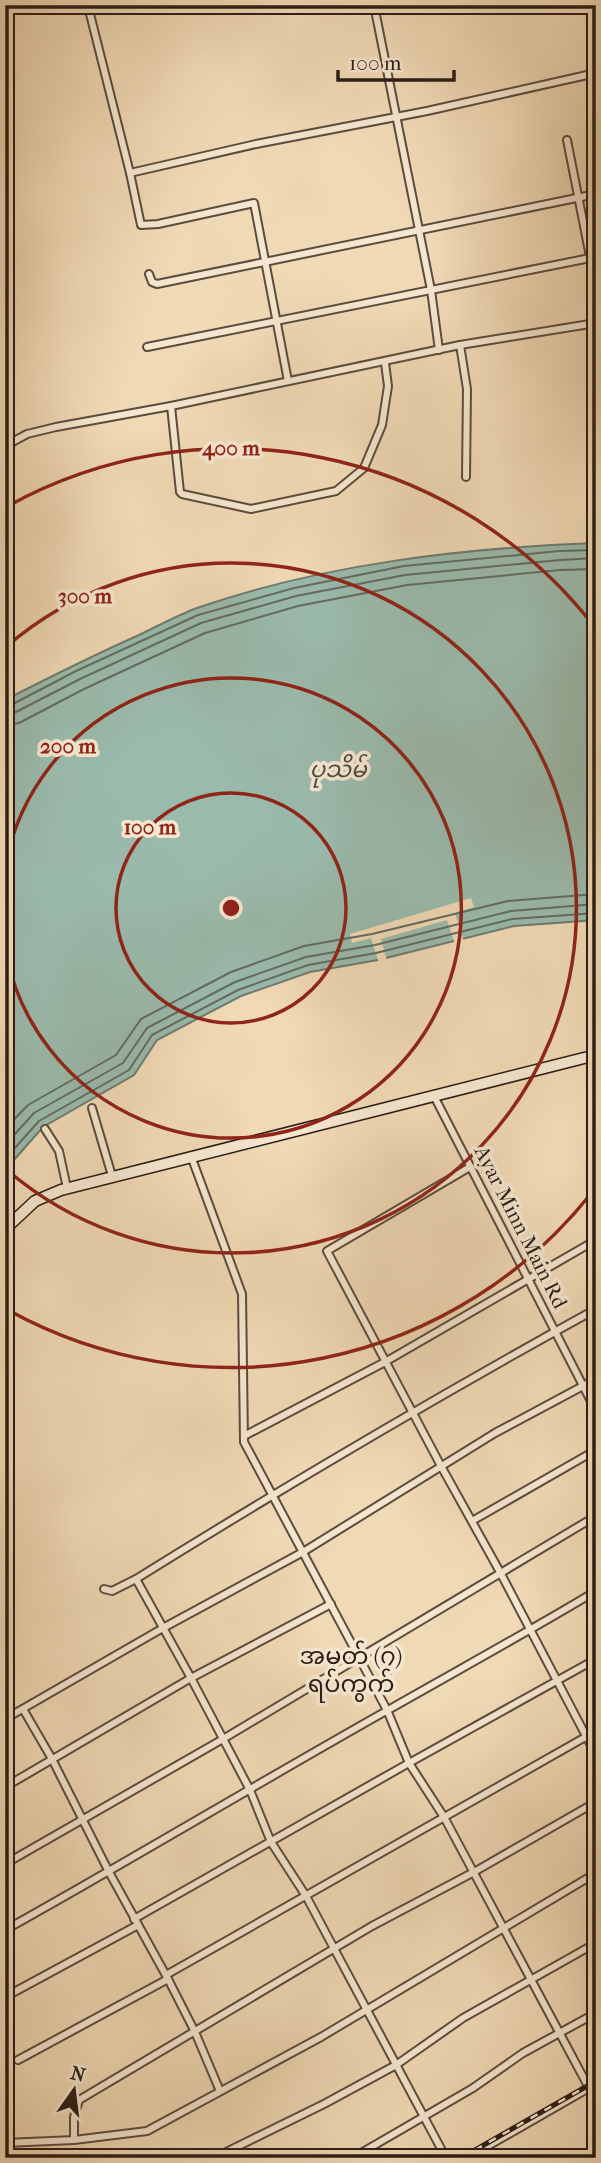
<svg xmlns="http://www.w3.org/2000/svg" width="601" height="2163" viewBox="0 0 601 2163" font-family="'IM FELL French Canon','Noto Sans Myanmar',serif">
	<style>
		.water { fill: #9abaac; stroke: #6e7b70; stroke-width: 2 }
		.pier { fill: #f0d9b5 }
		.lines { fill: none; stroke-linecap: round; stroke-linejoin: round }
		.shore { stroke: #626c61; stroke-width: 2 }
		.street-casing { stroke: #5c4c3e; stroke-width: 10 }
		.secondary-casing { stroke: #2b1d16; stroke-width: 13 }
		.street { stroke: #f5e6cf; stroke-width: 6 }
		.secondary { stroke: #f5e6cf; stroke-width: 10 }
		.rail-casing { stroke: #2b1d16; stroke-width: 5 }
		.rail { stroke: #f5e6cf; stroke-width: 2.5; stroke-dasharray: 8; stroke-linecap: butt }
		.ring { fill: none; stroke: #8f2418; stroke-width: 3.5 }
		.labels { text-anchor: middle; stroke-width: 7; stroke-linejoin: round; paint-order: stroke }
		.street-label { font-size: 21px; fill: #2b1d16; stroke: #f5e6cf }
		.water-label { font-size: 23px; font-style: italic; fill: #4c4c43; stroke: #f5e6cf }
		.quarter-label { font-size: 24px; fill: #2b1d16; stroke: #f5e6cf }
		.centre { fill: #8f2418; stroke: #f5e6cf; stroke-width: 3.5 }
		.ring-label { font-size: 21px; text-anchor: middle; font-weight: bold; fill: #8f2418; stroke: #f5e6cf; stroke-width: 7; stroke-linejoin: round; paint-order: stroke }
	</style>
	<rect width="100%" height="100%" fill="#f0d9b5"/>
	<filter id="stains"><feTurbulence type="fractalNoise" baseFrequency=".00286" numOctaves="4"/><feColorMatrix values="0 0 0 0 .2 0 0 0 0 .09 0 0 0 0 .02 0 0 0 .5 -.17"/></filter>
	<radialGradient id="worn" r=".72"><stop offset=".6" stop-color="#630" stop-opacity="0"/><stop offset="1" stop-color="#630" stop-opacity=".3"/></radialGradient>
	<path class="water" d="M596,543V920L514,926L378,960L310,972L241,996L157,1040L134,1075L43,1127L5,1170V700C50,677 94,655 139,635C158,626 178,615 197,608C324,564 462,548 596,543Z"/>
	<polygon class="pier" points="471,898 474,907 455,913 464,942 455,944 447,920 381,939 387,961 379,963 371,938 352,943 350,934"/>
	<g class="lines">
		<g class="shore">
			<polyline points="5,706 11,705 76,671 198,615 294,588 404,566 559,551 596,550"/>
			<polyline points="5,715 14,713 80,679 201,623 296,596 405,575 560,560 596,558"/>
			<polyline points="5,725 19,723 84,689 205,633 298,606 407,585 560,570 596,569"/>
			<polyline points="5,1129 28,1105 116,1055 141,1019 231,972 304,946 372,934 508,901 596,894"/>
			<polyline points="5,1145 34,1113 123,1063 147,1028 235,982 306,957 375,945 511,911 596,904"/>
			<polyline points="5,1159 39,1121 129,1070 152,1035 238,990 308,965 376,953 512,919 596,913"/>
		</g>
		<g class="street-casing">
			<g id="street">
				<polyline points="374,5 431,290 439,350"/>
				<polyline points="90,14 130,173"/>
				<polyline points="567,140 596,287"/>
				<polyline points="149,274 152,282 157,284 596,194"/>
				<polyline points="460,345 467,389 466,477"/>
				<polyline points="147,347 590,258"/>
				<polyline points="288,381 254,203 158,224 141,225 130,173 256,144 427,111 596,73"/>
				<polyline points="171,406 180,492 182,494 251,509 336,491 364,468 382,425 388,386 385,363"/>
				<polyline points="5,446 27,434 56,427 171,406 460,345 596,323"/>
				<polyline points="434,1096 596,1411"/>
				<polyline points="92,1108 112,1176"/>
				<polyline points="45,1129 59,1151 67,1188"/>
				<polyline points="191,1156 242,1294 244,1442 387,1710 409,1763 444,1817 589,2088"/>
				<polyline points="470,1167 327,1251 441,1466 500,1572 596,1755"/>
				<polyline points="244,1436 385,1362 596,1240"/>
				<polyline points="472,1521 596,1450"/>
				<path d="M136,1579C287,1485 440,1395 596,1309"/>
				<polyline points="104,1589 112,1591 136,1579 191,1678 250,1790 271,1842 306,1896 446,2158"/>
				<polyline points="23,1709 52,1759 109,1872 168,1979 195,2032 220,2091"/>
				<polyline points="5,1719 163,1628 303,1552 495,1433 596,1379"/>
				<polyline points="5,1787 191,1678 331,1604"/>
				<polyline points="5,1864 223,1739 596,1516"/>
				<polyline points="134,1919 409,1763 596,1659"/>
				<path d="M5,1930C134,1858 260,1782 388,1710C458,1670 528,1632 596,1591"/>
				<polyline points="166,1975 596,1731"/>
				<polyline points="5,1997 138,1925"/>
				<polyline points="18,2060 168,1979"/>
				<polyline points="74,2140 74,2117 79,2100 372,1926 474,1872 596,1802"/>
				<polyline points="5,2143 74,2140 147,2131 321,2037 596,1873"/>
				<polyline points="361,2153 473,2088 523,2053 596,2013"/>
				<polyline points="214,2158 324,2104 396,2065 463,2018 596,1943"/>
				<polyline points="467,2158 596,2084"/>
			</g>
		</g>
		<g class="secondary-casing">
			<polyline id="secondary" points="5,1229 35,1201 61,1190 596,1055"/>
		</g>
		<use href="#street" class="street"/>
		<use href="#secondary" class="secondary"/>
		<g class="rail-casing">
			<polyline id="rail" points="461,2158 596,2081"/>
		</g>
		<use href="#rail" class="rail"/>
	</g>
	<g class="ring">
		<circle cx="231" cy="908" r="115"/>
		<path d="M6 862A230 230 0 1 1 6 954"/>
		<path d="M7 646A345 345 0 1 1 7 1170"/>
		<path d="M593 1191A460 460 0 0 1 8 1310M8 506A460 460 0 0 1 593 625"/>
	</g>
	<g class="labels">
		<g class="street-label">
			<text transform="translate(521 1227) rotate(63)" y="7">Ayar Minn Main Rd</text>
		</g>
		<g class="water-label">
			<text x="338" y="777">ပုသိမ်</text>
		</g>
		<g class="quarter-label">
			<text x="351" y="1664">အမှတ် (၇)<tspan x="351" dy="28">ရပ်ကွက်</tspan></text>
		</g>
	</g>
	<circle cx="231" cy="908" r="10" class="centre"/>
	<g class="ring-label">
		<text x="231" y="455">400 m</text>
		<text x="85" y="603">300 m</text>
		<text x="68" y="753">200 m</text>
		<text x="150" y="834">100 m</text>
	</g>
	<rect width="601" height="2163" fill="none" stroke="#f0d9b5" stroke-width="28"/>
	<rect x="7" y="7" width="587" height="2149" fill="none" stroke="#2b1d16" stroke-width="3.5"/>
	<rect x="14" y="14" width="573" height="2135" fill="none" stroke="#2b1d16" stroke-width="2"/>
	<g transform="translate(74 2090) rotate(14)" stroke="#f5e6cf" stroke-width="5" paint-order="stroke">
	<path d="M0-5L12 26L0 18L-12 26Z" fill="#2b1d16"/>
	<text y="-10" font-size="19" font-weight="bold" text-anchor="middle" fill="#2b1d16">N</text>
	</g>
	<path d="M338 70v10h116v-10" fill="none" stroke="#2b1d16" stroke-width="3.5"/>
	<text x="349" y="70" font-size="21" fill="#2b1d16" stroke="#f5e6cf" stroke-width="5" paint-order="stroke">100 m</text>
	<rect width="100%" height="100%" filter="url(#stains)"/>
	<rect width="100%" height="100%" fill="url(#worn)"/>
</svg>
